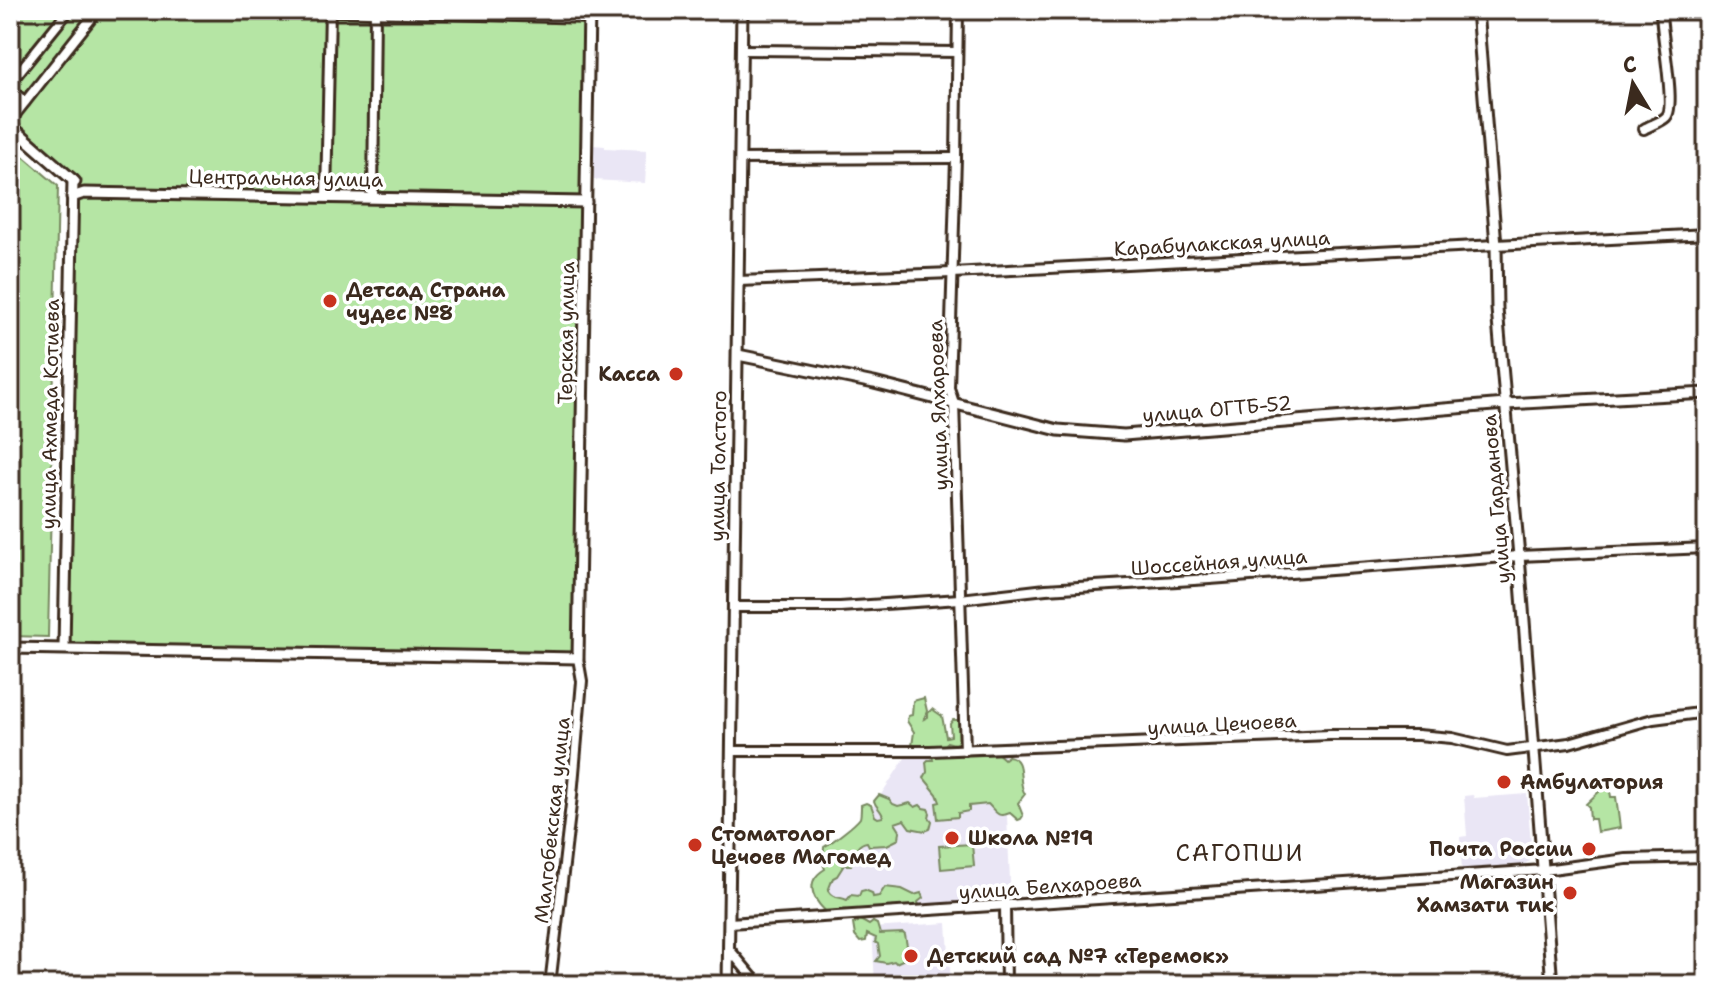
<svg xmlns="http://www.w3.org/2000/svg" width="1717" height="995" viewBox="0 0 1717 995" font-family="'Shantell Sans',sans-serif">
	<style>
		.built { fill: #eae6f5 }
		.green { fill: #b5e5a4; stroke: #788861; stroke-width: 2 }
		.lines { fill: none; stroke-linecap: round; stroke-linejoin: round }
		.minor-casing { stroke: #3b2a1e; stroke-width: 14 }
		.tertiary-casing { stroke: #3b2a1e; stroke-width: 15 }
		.minor { stroke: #fff; stroke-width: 8 }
		.tertiary { stroke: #fff; stroke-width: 9 }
		.poi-dot { fill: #c8321e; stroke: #fff; stroke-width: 3 }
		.labels { text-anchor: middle; stroke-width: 7; stroke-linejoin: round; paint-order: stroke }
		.street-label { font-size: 20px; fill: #3b2a1e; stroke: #fff }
		.poi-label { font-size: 20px; font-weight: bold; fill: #3b2a1e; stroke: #fff; text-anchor: start }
		.quarter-label { font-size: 24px; letter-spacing: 2px; fill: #3b2a1e; stroke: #fff }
	</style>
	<rect width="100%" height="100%" fill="#fff"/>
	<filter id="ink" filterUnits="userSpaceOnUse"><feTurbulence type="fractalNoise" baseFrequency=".0125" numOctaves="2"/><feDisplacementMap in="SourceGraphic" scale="16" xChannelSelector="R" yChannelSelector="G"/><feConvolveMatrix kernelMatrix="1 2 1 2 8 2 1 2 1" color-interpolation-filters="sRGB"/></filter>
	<g filter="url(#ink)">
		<g class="built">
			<polygon points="592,145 605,146 605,148 647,150 645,183 594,180 594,156 591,156"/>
			<polygon points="1004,754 1011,901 825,909 823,883 905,758"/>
			<polygon points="1527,794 1532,857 1530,861 1521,866 1462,871 1460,837 1467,836 1464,796 1473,795 1474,798"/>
			<polygon points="947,923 951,985 875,985 872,928"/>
		</g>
		<g class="green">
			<polygon points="10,10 589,10 578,658 64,648 73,180 10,125"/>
			<polygon points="10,145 58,186 48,637 10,636"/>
			<path d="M924,698L927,711L924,719L928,717V713L932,709L942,716L946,737L951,736L950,724L953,720H958L961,722L963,740L954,744L947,742L946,745L996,752L1004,759L1008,756C1027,759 1016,781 1025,794L1018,803L1023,816L1021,819L1018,820L1010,813C997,818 997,813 988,804L969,806V811L958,813V817L938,819L936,803L940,802L937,794L924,778L927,772L926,762L928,760H933L932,756L915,749L912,746L914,732L907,721L908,716L912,715L913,701Z"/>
			<polygon points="1609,785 1611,797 1616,797 1620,828 1597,832 1595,819 1590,819 1589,807 1586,804 1605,786"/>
			<path d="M879,795L889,799L893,804L898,806L910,803L915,807L920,805L923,808L928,809L930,813L929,817L932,821L930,829L925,831L910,828L904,820L895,823L900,831L899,839L887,845L869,846L867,842C854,844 856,856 851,865H844L837,876L833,878L828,891C833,899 839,896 847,900L851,895L859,896L861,891L865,890L872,893L873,897L879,896L885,887L902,889L914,895L921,893L923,898L918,902L919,905L891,918L888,916L880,917L864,910L858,919L869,925L873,922L877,924L880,934L903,933L905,935L909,957L896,963L894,961L886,963L876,961L880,956L878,944L875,942L876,938L867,934L866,941L860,942L855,936L853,924L858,922V919L849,921L845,918L840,921C820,911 798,885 825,869L823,864L824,847C832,842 855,825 860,818C861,815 861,808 861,805L866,803L871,805L875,816L878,818L883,817C882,810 876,808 874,801Z"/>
			<polygon points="972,844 974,866 941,869 939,846"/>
		</g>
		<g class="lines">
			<g class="minor-casing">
				<g id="minor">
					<polyline points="958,10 956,158 949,388 954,403 965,750"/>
					<polyline points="330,11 589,18"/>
					<polyline points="742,50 957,52"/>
					<polyline points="10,83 69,10"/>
					<polyline points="10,89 25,102"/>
					<polyline points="10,121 98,10"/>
					<path d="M1644,129C1651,125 1661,122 1666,117C1677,107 1660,29 1661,10"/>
					<polyline points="740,159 956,158"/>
					<polyline points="326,197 330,10"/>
					<polyline points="373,198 375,10"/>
					<polyline points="738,281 952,273 1707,234"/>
					<polyline points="734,607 840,607 960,599 1046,589 1210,579 1519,556 1707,548"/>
					<polyline points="732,751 930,751 1330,735 1418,735 1452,738 1507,751 1569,743 1653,719 1707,712"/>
					<polyline points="1005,905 1006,985"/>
					<polyline points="729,923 1544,870 1626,859 1707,857"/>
					<polyline points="729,949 759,985"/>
					<polyline points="550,985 572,796 582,681 578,658"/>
				</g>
			</g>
			<g class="tertiary-casing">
				<g id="tertiary">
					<polyline points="1477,10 1496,245 1497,309 1519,556 1552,985"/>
					<polyline points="10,125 75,182"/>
					<polyline points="72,197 84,193 586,202"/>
					<polyline points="738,355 874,383 1058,430 1124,435 1506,404 1707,393"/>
					<polyline points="10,648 578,658 589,10"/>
					<polyline points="64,648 73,180"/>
					<polyline points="728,985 742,10"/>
				</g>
			</g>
			<use href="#minor" class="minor"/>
			<use href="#tertiary" class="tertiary"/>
		</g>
	</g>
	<g class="poi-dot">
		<circle cx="330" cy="301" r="8"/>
		<circle cx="676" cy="374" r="8"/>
		<circle cx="1504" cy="782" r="8"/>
		<circle cx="952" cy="838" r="8"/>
		<circle cx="695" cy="845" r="8"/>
		<circle cx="1589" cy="849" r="8"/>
		<circle cx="1570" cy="893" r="8"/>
		<circle cx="911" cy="956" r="8"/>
	</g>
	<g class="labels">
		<g class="street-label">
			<text transform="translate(286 178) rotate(1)" y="7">Центральная улица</text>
			<text transform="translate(1222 243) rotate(-3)" y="7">Карабулакская улица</text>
			<text transform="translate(566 333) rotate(-89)" y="7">Терская улица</text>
			<text transform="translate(938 405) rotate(-92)" y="7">улица Ялхароева</text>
			<text transform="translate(1217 409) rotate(-5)" y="7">улица ОГТБ-52</text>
			<text transform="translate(50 414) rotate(-89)" y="7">улица Ахмеда Котиева</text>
			<text transform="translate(718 466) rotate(-89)" y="7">улица Толстого</text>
			<text transform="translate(1496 499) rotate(-95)" y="7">улица Гарданова</text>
			<text transform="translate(1219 562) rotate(-4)" y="7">Шоссейная улица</text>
			<text transform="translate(1222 724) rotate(-3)" y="7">улица Цечоева</text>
			<text transform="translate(552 820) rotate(-84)" y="7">Малгобекская улица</text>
			<text transform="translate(1050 886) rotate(-4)" y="7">улица Белхароева</text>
		</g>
		<g class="poi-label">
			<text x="346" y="297">Детсад Страна<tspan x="346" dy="23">чудес №8</tspan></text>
			<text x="660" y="381" text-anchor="end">Касса</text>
			<text x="1520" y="789">Амбулатория</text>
			<text x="711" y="841">Стоматолог<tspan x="711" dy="23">Цечоев Магомед</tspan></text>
			<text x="968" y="845">Школа №19</text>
			<text x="1573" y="856" text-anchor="end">Почта России</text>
			<text x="1554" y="889" text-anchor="end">Магазин<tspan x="1554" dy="23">Хамзати тик</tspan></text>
			<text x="927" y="963">Детский сад №7 «Теремок»</text>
		</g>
		<g class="quarter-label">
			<text x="1240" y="861">САГОПШИ</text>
		</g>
	</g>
	<rect width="1717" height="995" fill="none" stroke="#fff" stroke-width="40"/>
	<rect x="20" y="20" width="1677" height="955" fill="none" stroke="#3b2a1e" stroke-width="3" filter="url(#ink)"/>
	<g transform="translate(1633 84) rotate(350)" stroke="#ffffff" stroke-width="6" paint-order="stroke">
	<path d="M0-6L14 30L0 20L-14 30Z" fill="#3b2a1e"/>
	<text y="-12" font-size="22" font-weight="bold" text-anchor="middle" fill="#3b2a1e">С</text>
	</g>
</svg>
